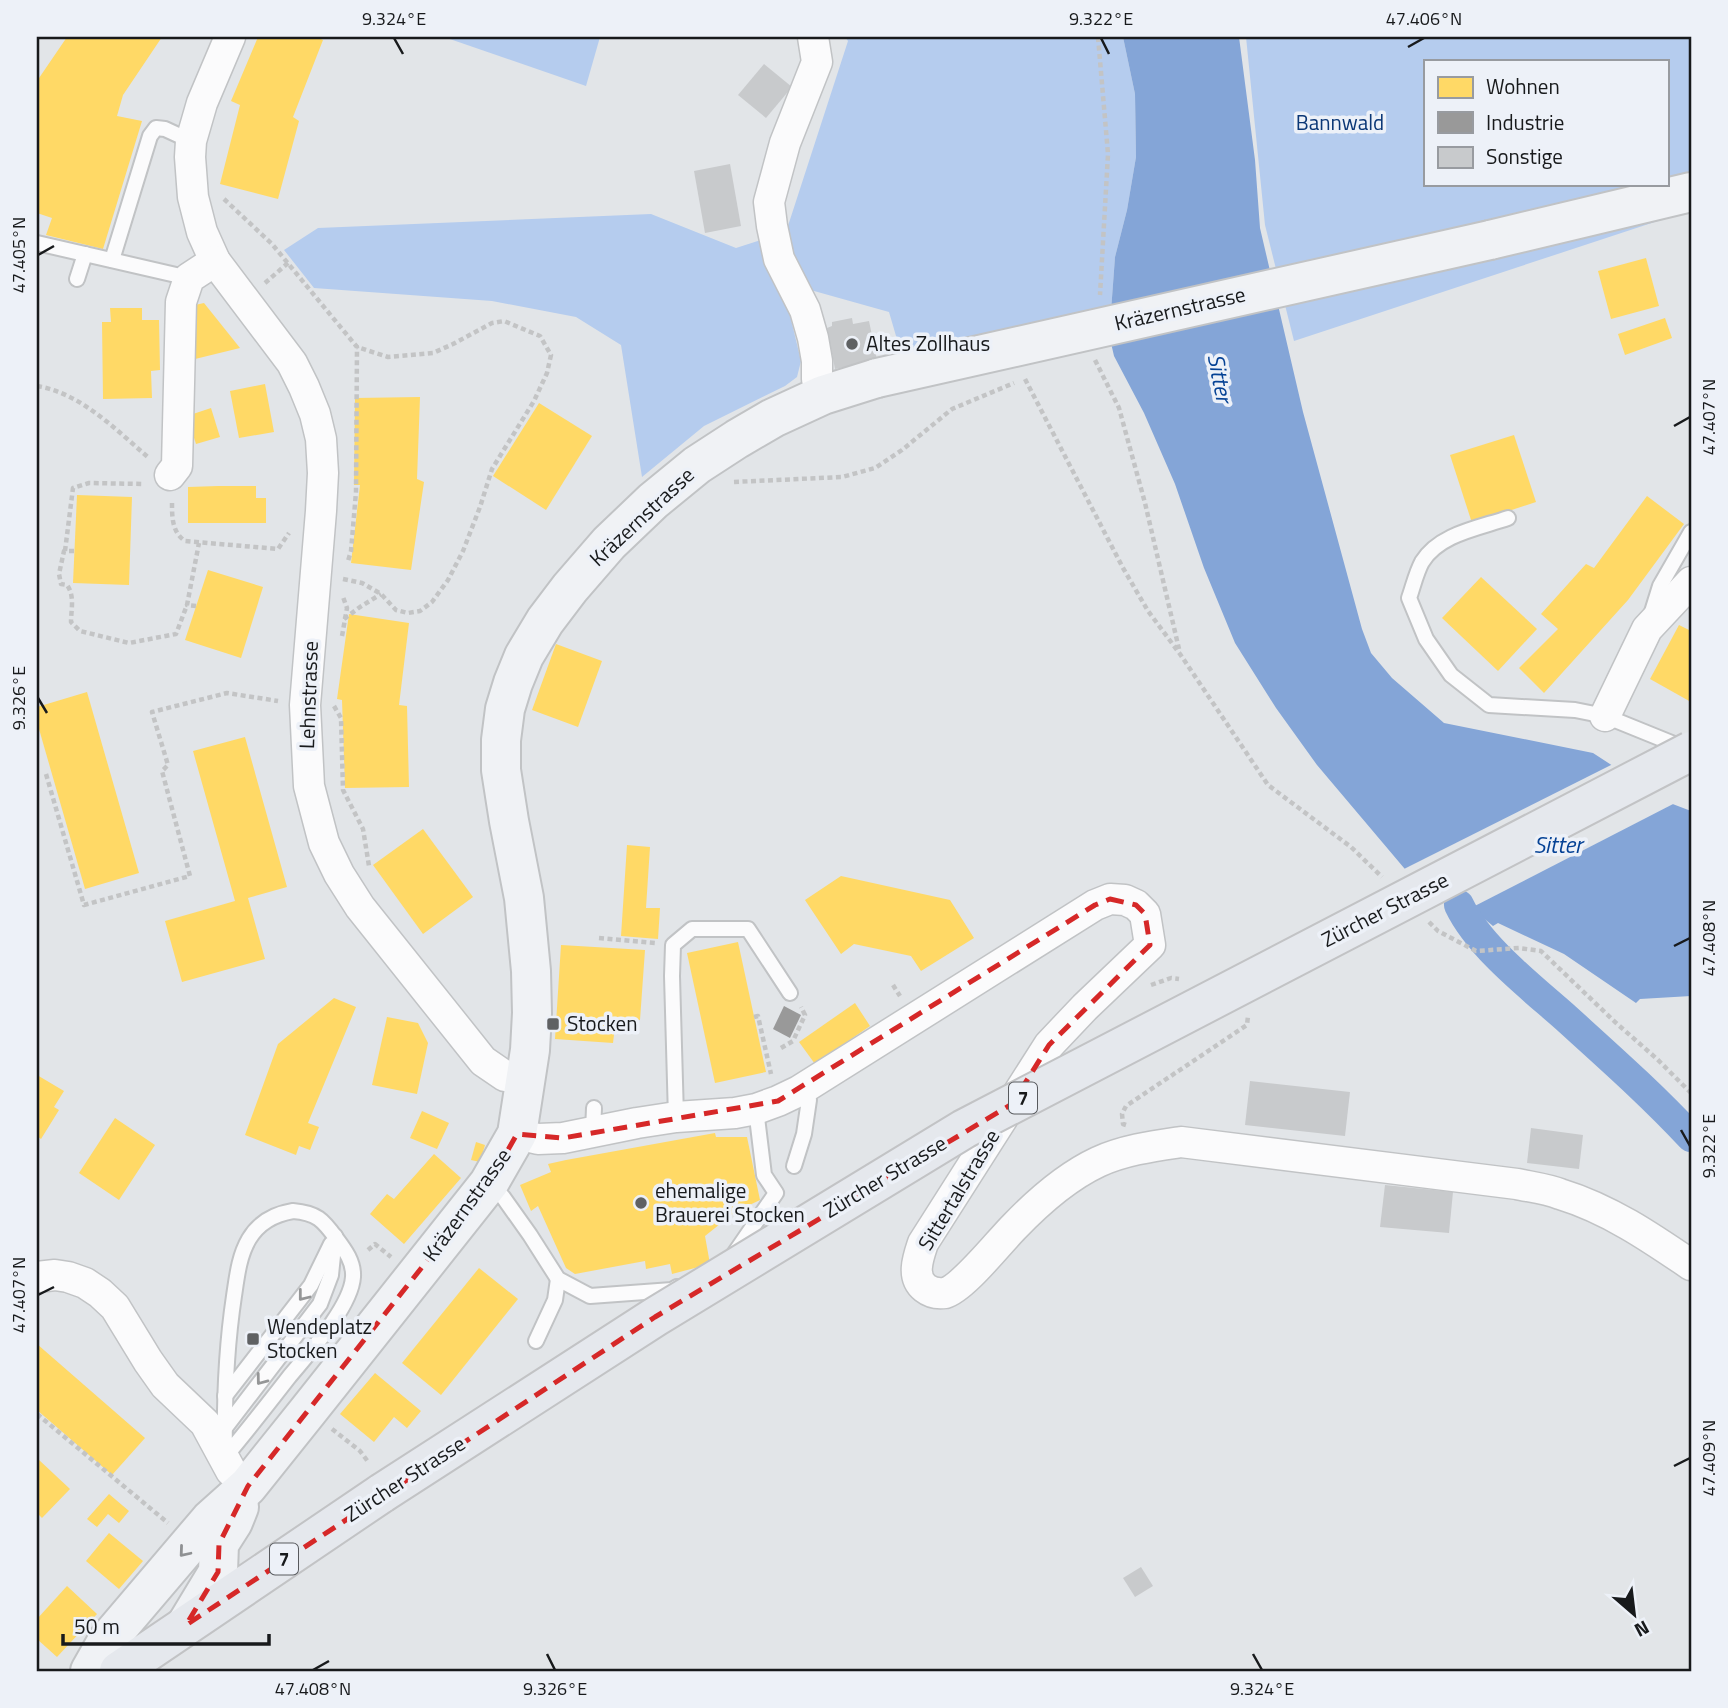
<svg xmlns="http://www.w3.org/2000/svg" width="1728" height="1708" viewBox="0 0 1728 1708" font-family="'Titillium Web',sans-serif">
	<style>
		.forest { fill: #b5ccee; fill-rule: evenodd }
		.water { fill: #84a5d7 }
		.pier { fill: #e2e5e8 }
		.homes { fill: #ffd966 }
		.industry { fill: #999 }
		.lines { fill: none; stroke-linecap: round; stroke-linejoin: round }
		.canal { stroke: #84a5d7; stroke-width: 30 }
		.building { fill: #c8cacc }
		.lane-casing { stroke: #c1c3c5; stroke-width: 18 }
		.street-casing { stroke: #c1c3c5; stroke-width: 33 }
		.secondary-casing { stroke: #c1c3c5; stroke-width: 42 }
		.primary-casing { stroke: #c2c3c5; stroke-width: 42 }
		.path { stroke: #c3c4c5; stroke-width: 4.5; stroke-dasharray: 5 3.5; stroke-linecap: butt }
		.lane { stroke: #fbfbfc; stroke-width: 14 }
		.street { stroke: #fbfbfc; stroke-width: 30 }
		.secondary { stroke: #f0f2f5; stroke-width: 38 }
		.primary { stroke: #e5e8ed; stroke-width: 38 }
		.secondary-bridge-casing { stroke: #c1c3c5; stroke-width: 42; stroke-linecap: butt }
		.primary-bridge-casing { stroke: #c2c3c5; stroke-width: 42; stroke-linecap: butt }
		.secondary-bridge { stroke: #f0f2f5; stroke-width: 38 }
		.primary-bridge { stroke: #e5e8ed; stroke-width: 38 }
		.oneway { stroke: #959697 }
		.oneway2 { stroke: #8f9193 }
		.marked { fill: none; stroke: #d62828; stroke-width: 5; stroke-dasharray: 14 9; stroke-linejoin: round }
		.ticks { fill: none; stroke: #181a1c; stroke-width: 2.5 }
		.poi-dot { fill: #5f6163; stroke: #edf1f8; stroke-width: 2.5 }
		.labels { text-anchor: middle; stroke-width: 7; stroke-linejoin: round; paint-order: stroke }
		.shield { fill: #edf1f8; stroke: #585a5e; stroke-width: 2 }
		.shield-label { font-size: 19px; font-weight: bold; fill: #181a1c }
		.park-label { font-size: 21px; fill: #0b3776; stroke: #edf1f8 }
		.street-label { font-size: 21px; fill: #181a1c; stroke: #edf1f8 }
		.poi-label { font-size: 21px; fill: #181a1c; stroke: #edf1f8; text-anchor: start }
		.water-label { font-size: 23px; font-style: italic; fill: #054295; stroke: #edf1f8 }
		.neatline { fill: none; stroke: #181a1c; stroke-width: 2.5 }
		.ticks-label { font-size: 18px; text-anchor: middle; fill: #181a1c }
	</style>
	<rect width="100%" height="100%" fill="#e2e5e8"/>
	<g class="forest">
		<polygon points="444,37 600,37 586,86"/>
		<polygon points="845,37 1123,37 1135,94 1136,157 1127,210 1115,257 1110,325 906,370 889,312 782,282 801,361 797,377 785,386 704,426 642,477 621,345 576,317 492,301 314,288 284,250 318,228 651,214 736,248 786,232 848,41"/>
		<path d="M1246,37H1691V210L1294,341L1265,225ZM1425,61H1667V184H1425Z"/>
	</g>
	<polygon class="water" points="1123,37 1239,37 1255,160 1260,228 1303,412 1362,629 1371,653 1392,678 1444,723 1593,753 1670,803 1691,811 1691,996 1640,999 1636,1003 1564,954 1498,923 1493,926 1476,912 1426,894 1317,765 1276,708 1235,643 1204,568 1175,484 1144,413 1114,356 1111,343 1110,325 1115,257 1127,210 1136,157 1135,94"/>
	<polygon class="pier" points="1615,763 1677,802 1465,911 1424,896 1402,870"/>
	<g class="homes">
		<polygon points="67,37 162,37 123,95 117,116 142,121 103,249 46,235 52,218 37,213 37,81"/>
		<polygon points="258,37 316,37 323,40 293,117 299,121 278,199 220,184 240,105 231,101"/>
		<polygon points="1646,258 1659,306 1611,319 1598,271"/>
		<polygon points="204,303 240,348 191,360 195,305"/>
		<polygon points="110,308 142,308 142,320 159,320 160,370 151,371 152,398 103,399 102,322 111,322"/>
		<polygon points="1665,318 1672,338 1625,355 1618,334"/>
		<polygon points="265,384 274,432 239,438 230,391"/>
		<polygon points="420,397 417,479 424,482 411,570 351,563 360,485 354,485 355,398"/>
		<polygon points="539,403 592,436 546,510 493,476"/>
		<polygon points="211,408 220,437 196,444 187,416"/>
		<polygon points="1514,435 1536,502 1472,523 1450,455"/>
		<polygon points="218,486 256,486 256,498 266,498 266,523 188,523 188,487"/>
		<polygon points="77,495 132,497 129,585 73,583"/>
		<polygon points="1647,496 1684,524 1628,600 1544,693 1519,668 1558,629 1541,614 1586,564 1594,568"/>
		<polygon points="208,570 263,587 241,658 185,640"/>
		<polygon points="1481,577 1537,629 1498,671 1442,618"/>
		<polygon points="349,614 409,623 399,705 407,706 409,787 345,788 342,700 337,699"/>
		<polygon points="1679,625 1691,631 1691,702 1650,679"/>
		<polygon points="556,644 602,661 578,727 532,710"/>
		<polygon points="87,692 139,873 85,889 37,722 37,707"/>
		<polygon points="245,737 287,887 248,898 265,959 182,982 165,921 235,901 193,751"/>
		<polygon points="423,829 473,897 423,934 373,865"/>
		<polygon points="627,845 650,847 646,908 660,908 658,939 621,936"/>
		<polygon points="841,876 950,900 974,938 921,971 911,956 854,944 841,954 805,900"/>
		<polygon points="738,942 766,1072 715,1083 687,953"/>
		<polygon points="561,945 645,950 640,1020 616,1018 613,1043 555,1039"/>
		<polygon points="334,998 356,1007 308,1123 319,1127 310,1150 299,1146 296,1155 245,1135 278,1044"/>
		<polygon points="855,1003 870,1026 815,1064 799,1042"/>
		<polygon points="387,1017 418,1023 428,1043 417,1094 372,1085"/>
		<polygon points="37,1075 64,1091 54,1107 59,1110 41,1139 37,1136"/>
		<polygon points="422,1111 449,1123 437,1149 410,1138"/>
		<polygon points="115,1118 155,1145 119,1200 79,1173"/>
		<polygon points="715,1133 716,1137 747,1137 760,1200 735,1212 705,1236 710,1264 672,1274 670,1264 646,1269 645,1261 575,1274 566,1268 538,1206 531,1211 520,1185 551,1172 548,1164 566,1160"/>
		<polygon points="476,1142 485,1145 480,1162 471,1160"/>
		<polygon points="434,1154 461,1178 404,1244 370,1214 387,1194 394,1199"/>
		<polygon points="479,1268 518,1299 441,1395 402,1363"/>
		<polygon points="37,1344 145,1438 112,1475 37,1410"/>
		<polygon points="375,1373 421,1411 407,1428 394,1417 374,1442 340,1414"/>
		<polygon points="38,1459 70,1489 42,1518 37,1513 37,1461"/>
		<polygon points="109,1494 129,1511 119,1523 108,1514 97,1527 87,1519"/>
		<polygon points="109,1533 143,1561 119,1589 86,1561"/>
		<polygon points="67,1586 97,1614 57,1657 37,1639 37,1619"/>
	</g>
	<polygon class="industry" points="784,1006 801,1015 790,1038 773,1029"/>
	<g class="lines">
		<path class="canal" d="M1459,905C1479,947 1531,987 1566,1018C1609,1057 1652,1095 1691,1137"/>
	</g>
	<g class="building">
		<polygon points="764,64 792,87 766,118 738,95"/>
		<polygon points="730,164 741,226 705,233 694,171"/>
		<polygon points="852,318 853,324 869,321 877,360 835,369 827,328 832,326 832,322"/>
		<polygon points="1250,1081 1350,1092 1345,1136 1245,1125"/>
		<polygon points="1531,1128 1583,1135 1579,1169 1527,1163"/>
		<polygon points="1385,1185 1453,1192 1449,1233 1380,1227"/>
		<polygon points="1141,1567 1153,1586 1135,1597 1123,1578"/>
	</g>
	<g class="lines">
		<g class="lane-casing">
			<g id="lane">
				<polyline points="37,243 189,278"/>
				<polyline points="112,260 150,136 156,128 165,129 191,141"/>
				<polyline points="77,279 85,254"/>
				<path d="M1508,518C1479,528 1439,534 1422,562C1416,573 1413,587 1409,598L1426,639L1451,675L1489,705L1575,710L1605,716L1679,746H1683"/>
				<polyline points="1651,615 1660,586 1691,532"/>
				<polyline points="676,1117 672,976 673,945 692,929 748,929 790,993"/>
				<polyline points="593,1131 594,1108"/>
				<polyline points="794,1166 804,1134 809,1100 804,1088"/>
				<polyline points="489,1183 503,1197 530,1235 558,1279 590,1296 672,1290 677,1287"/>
				<path d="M293,1211C317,1213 323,1220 336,1238C345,1250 354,1262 353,1277C351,1307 308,1354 289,1377C268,1404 247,1431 225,1457C224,1403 226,1349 234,1296C237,1276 239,1256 249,1239C259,1222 275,1214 293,1211Z"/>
				<polyline points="734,1254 776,1193 764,1175 756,1109"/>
				<polyline points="536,1341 555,1300 558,1279"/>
				<polyline points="225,1396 311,1285 331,1244"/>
				<polyline points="225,1428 320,1304 331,1275 335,1236"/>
			</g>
		</g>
		<g class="street-casing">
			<g id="street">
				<polyline points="230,37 202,103 191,141 190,157 193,197 202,232 215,261 292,363 304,387 315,414 321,439 323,473 321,511 305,705 309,786 324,843 339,874 360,907 483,1061 505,1076 525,1077"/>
				<polyline points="813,37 817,62 785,143 769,202 772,226 779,259 805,310 813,338 817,361 817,379 823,395"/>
				<polyline points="170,475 177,466 181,302 189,278 215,261"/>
				<polyline points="1605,716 1647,629 1691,582"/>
				<path d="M517,1134L538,1139L563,1138L637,1123L676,1117L735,1113L756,1109L778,1101L799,1091L1095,905L1110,899L1125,900L1136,905L1145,914L1150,945L1085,1007L1049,1045L923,1243C918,1258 911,1277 925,1288C930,1292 937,1294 945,1293C963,1288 999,1242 1014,1227C1038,1202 1066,1177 1098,1162C1124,1150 1154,1146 1181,1142L1517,1184C1531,1187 1547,1189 1560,1194C1609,1209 1650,1237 1691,1265"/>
				<polyline points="37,1277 55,1275 68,1277 85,1283 100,1293 115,1307 148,1361 165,1385 205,1423 231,1471 248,1486"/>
			</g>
		</g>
		<g class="secondary-casing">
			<g id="secondary">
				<polyline points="1490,240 1691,192"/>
				<polyline points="186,1625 218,1572 219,1544 233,1522 239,1507"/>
				<polyline points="90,1671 107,1641 210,1520 248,1486 308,1411 489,1183 517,1134 530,1050 532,1013 531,971 524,898 509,821 501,770 501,740 505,709 513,683 524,656 545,621 570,588 609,543 653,501 697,465 737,439 773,418 823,395 877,378"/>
			</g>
		</g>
		<g class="primary-casing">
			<polyline id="primary" points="119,1671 382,1493"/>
		</g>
		<g class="path">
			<polyline points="1098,37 1108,154 1100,295"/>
			<polyline points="224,199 272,244 357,347 356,492 351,551 348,561"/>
			<polyline points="265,283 288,263"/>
			<polyline points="1095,360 1119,408 1145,503 1179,649"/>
			<polyline points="1025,379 1123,568 1148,611 1180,654 1268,785 1351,847 1382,877"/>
			<path d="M37,386C81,393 116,430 149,458"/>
			<polyline points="734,482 842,477 875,468 902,450 952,409 1014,383"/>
			<path d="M172,503C172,517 172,532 185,541L278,549L289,533"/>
			<polyline points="65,551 73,488 89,483 144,484"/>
			<path d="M74,551H64L59,574L61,584L67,585C75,596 71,610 71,622L80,631L129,643L176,634L187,605"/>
			<polyline points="343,579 362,583 381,594 396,610 408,613 420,611 432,602 448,580 463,551 480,507 492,469 534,401 547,373 551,355 540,336 504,321 492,323 453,344 433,353 388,357 357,347"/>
			<polyline points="196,606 187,605 199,543"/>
			<polyline points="344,619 360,607 381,594"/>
			<polyline points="342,636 347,608 343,597"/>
			<polyline points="334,706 341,718 343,790 363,829 369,866"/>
			<polyline points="46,774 84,905 190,876 162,771 168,765 152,712 227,693 278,701"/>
			<polyline points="1429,922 1438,931 1476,951 1519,948 1541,951 1615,1022 1657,1059 1691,1093"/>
			<polyline points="599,938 655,943"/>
			<polyline points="893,985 900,996"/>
			<polyline points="1151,985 1171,978 1179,979"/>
			<polyline points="754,1017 758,1016 771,1074"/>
			<polyline points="781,1048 793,1041 805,1015 801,1007"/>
			<polyline points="1126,1125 1123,1124 1122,1114 1126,1106 1247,1025 1248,1016"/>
			<polyline points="368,1250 375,1244 391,1257"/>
			<polyline points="37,1414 168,1523"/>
			<polyline points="332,1429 360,1451 369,1463"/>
		</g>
		<use href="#lane" class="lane"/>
		<use href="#street" class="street"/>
		<use href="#secondary" class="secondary"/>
		<use href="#primary" class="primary"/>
		<g class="secondary-bridge-casing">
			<polyline id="secondary-bridge" points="877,378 1490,240"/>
		</g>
		<g class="primary-bridge-casing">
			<polyline id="primary-bridge" points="382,1493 655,1317 964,1129 1691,751"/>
		</g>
		<use href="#secondary-bridge" class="secondary-bridge"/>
		<use href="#primary-bridge" class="primary-bridge"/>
	</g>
	<defs><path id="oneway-chevron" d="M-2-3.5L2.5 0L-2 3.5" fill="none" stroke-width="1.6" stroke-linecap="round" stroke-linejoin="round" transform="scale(1.75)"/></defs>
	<g class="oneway">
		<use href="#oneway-chevron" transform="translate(303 1296) rotate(128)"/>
		<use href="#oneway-chevron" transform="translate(261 1380) rotate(127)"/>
	</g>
	<use class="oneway2" href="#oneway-chevron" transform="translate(184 1552) rotate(130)"/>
	<path class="marked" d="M1110,899L1136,905L1145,914L1150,945L1049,1045L1012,1104L655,1317L186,1625L218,1572L219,1544L248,1486L489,1183L517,1134L563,1138L778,1101L1095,905Z"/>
	<path class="ticks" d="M394,38L403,54M1101,38L1109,54M1408,47L1424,38M38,255L54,246M1674,426L1690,417M38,698L47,713M1674,946L1690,938M1681,1130L1690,1146M38,1295L54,1287M1674,1466L1690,1458M547,1654L555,1670M1253,1654L1262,1670M313,1670L329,1661"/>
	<g class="poi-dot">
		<circle cx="852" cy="344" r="7"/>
		<rect x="546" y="1017" width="14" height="14" rx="3.5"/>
		<circle cx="641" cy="1203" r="7"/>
		<rect x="246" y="1332" width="14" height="14" rx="3.5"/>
	</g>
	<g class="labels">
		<g class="shield">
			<rect x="1009" y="1082.5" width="28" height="31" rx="5"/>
			<rect x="270" y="1543.5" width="28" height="31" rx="5"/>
		</g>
		<g class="shield-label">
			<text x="1023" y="1105">7</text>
			<text x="284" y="1566">7</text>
		</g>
		<g class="park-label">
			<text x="1340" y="130">Bannwald</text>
		</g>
		<g class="street-label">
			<text transform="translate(1180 309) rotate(-13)" y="7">Kräzernstrasse</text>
			<text transform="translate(642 517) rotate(-43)" y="7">Kräzernstrasse</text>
			<text transform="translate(309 695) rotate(-88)" y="7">Lehnstrasse</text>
			<text transform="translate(1385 910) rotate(-27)" y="7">Zürcher Strasse</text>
			<text transform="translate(885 1177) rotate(-31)" y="7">Zürcher Strasse</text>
			<text transform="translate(959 1190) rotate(-59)" y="7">Sittertalstrasse</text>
			<text transform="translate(467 1205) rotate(-54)" y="7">Kräzernstrasse</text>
			<text transform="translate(405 1479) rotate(-33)" y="7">Zürcher Strasse</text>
		</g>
		<g class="poi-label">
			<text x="866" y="351">Altes Zollhaus</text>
			<text x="567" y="1031">Stocken</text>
			<text x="655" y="1198">ehemalige<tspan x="655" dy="24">Brauerei Stocken</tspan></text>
			<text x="267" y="1334">Wendeplatz<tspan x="267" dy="24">Stocken</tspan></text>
		</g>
		<g class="water-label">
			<text transform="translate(1220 378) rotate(79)" y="8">Sitter</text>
			<text x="1558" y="853">Sitter</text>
		</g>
	</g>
	<rect width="1728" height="1708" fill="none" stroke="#edf1f8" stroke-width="77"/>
	<rect x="1424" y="60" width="245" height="126" fill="#edf1f8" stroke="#989ba0" stroke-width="2"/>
	<rect x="1438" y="77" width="35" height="21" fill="#ffd966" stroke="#989ba0" stroke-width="2"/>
	<text x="1486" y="94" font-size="21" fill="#181a1c">Wohnen</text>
	<rect x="1438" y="112" width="35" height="21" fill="#999999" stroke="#989ba0" stroke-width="2"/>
	<text x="1486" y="130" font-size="21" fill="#181a1c">Industrie</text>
	<rect x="1438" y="147" width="35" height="21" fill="#c8cacc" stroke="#989ba0" stroke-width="2"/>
	<text x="1486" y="164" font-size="21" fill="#181a1c">Sonstige</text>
	<g transform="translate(1634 1614) rotate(152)" stroke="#edf1f8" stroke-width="5" paint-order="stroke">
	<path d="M0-5L12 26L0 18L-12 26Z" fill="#181a1c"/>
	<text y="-10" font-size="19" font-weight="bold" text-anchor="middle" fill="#181a1c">N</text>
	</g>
	<path d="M63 1634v10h206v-10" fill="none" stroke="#181a1c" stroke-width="3.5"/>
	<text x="74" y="1634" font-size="21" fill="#181a1c" stroke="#edf1f8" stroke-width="5" paint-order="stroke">50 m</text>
	<rect x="38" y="38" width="1652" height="1632" class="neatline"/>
	<g class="ticks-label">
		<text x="394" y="25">9.324°E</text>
		<text x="1101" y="25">9.322°E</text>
		<text x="1424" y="25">47.406°N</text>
		<text transform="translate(19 255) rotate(-90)" y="6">47.405°N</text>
		<text transform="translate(1709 417) rotate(-90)" y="6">47.407°N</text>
		<text transform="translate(19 698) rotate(-90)" y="6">9.326°E</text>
		<text transform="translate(1709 938) rotate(-90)" y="6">47.408°N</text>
		<text transform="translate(1709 1146) rotate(-90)" y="6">9.322°E</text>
		<text transform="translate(19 1295) rotate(-90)" y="6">47.407°N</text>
		<text transform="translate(1709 1458) rotate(-90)" y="6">47.409°N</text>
		<text x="313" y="1695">47.408°N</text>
		<text x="555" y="1695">9.326°E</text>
		<text x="1262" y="1695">9.324°E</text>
	</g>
</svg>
